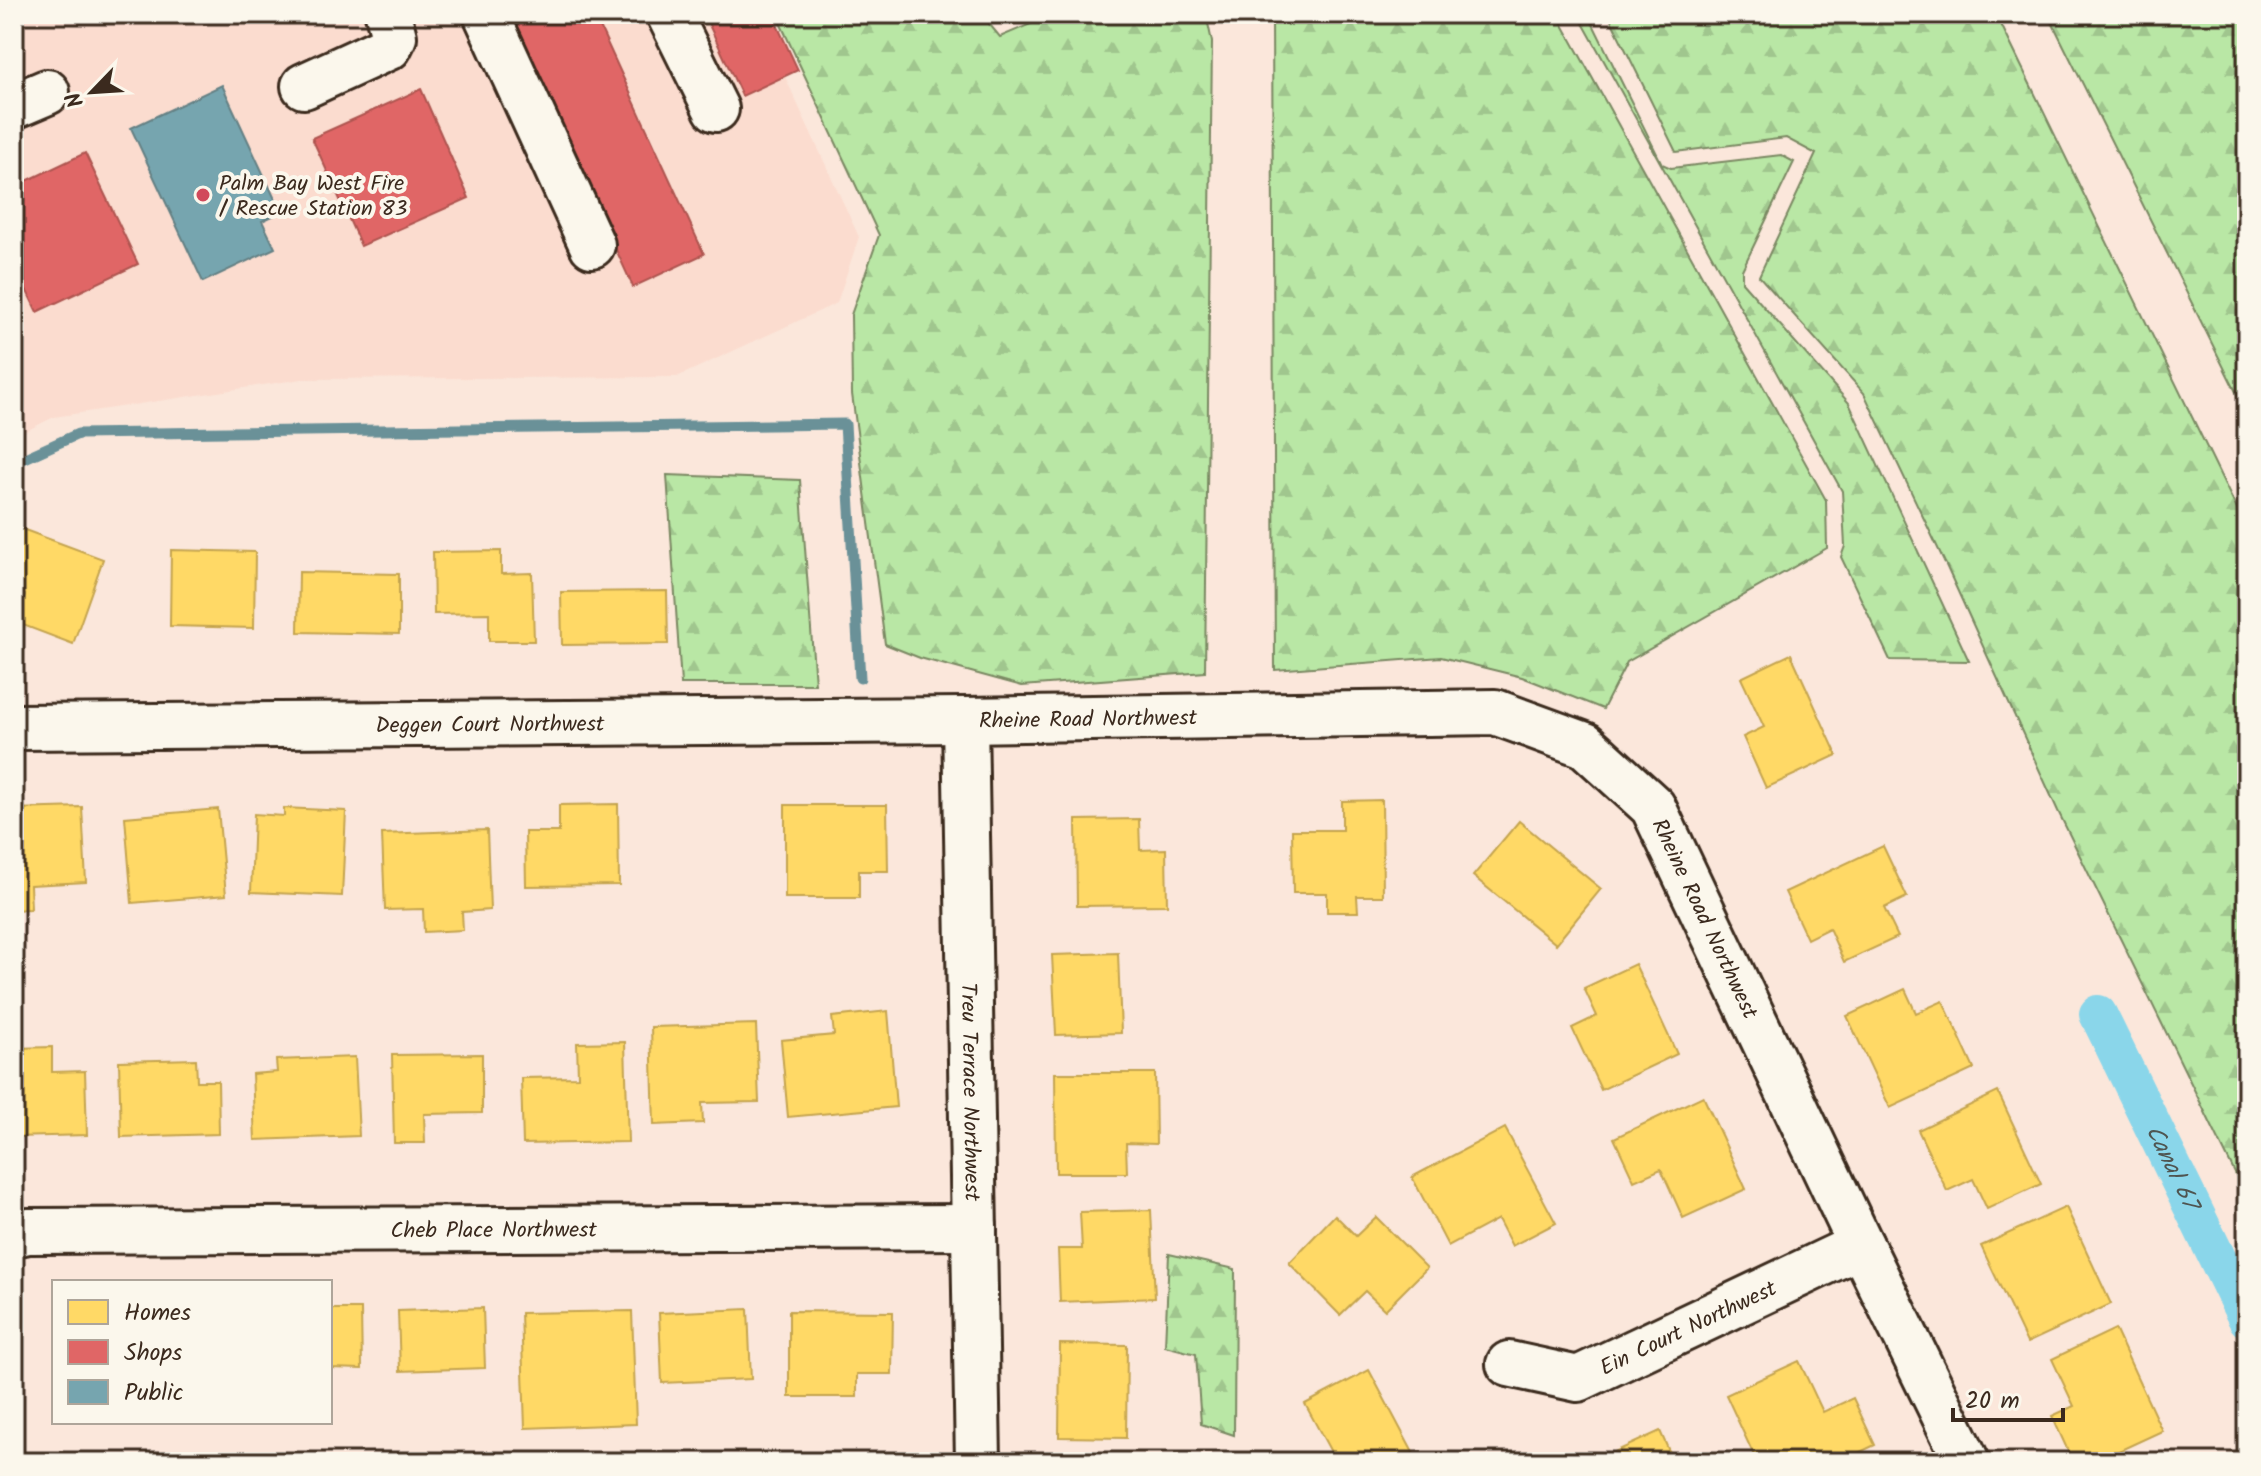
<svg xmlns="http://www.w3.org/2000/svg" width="2261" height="1476" viewBox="0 0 2261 1476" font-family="Kalam,sans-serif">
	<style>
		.built { fill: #fbdccf }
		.forest { fill: url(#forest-firs); stroke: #7a8862; stroke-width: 2 }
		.homes { fill: #ffd966; stroke: #c4a450; stroke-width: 2 }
		.shops { fill: #e06666; stroke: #ae5450; stroke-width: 2 }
		.public { fill: #76a5af; stroke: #648084; stroke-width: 2 }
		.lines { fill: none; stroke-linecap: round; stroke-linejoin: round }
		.stream { stroke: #6a9198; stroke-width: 11 }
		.canal { stroke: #8ad6ea; stroke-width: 38 }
		.minor-casing { stroke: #3b2a1e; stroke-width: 50 }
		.minor { stroke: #fbf7ec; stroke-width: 44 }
		.poi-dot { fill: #d1495b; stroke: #fbf7ec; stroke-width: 3 }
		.labels { text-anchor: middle; stroke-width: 8; stroke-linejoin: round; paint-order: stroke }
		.poi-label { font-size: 22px; fill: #3b2a1e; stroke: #fbf7ec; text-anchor: start }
		.street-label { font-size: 22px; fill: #3b2a1e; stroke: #fbf7ec }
		.water-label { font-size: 24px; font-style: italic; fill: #4f5551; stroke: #fbf7ec }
	</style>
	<defs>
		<pattern id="forest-firs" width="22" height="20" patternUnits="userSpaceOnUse" patternTransform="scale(2)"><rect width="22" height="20" fill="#b9e7a5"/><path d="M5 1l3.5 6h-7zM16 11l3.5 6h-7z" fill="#a0c68e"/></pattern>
	</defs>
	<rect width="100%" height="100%" fill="#fbe7db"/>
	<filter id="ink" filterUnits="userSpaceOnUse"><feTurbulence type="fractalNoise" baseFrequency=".0125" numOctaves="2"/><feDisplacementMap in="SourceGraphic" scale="16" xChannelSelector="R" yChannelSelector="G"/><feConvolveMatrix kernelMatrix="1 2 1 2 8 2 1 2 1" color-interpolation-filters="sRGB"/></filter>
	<g filter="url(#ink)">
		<polygon class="built" points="14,14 756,14 859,237 837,303 677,377 302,379 54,417 14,437"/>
		<g class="forest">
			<polygon points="776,14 981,14 1000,37 1054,14 1206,14 1212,42 1205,672 1022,686 920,658 885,644 852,394 851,315 879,235"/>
			<polygon points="1272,14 1557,14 1826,500 1827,548 1627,662 1603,709 1522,677 1441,657 1275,670"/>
			<polygon points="1578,14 1588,14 1662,164 1671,168 1781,155 1794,162 1742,270 1742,282 1849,403 1969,661 1890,660 1841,557 1845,546 1842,491"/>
			<polygon points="1608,14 1996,14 2247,530 2247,1198 2058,811 1945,563 1864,393 1759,276 1816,154 1786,138 1676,152"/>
			<polygon points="2048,14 2247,14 2247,414"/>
			<polygon points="667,475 800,480 815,684 681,684"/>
			<polygon points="1169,1254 1235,1269 1234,1435 1201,1424 1196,1354 1165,1346"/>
		</g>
		<g class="homes">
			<polygon points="14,526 103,559 73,644 15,622 25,595 14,591"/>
			<polygon points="171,550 255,552 254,628 170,626"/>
			<polygon points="501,551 501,574 532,573 534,641 489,641 489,613 434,614 433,552"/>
			<polygon points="299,572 399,574 399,634 298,632"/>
			<polygon points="667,591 668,644 562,645 561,592"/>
			<polygon points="1791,654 1837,755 1766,788 1743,737 1764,727 1741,678"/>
			<polygon points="1382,800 1383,896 1357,896 1358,912 1327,912 1327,893 1293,893 1292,830 1342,830 1342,801"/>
			<polygon points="618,804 619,885 526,886 525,832 559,832 559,805"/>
			<polygon points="785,805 887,805 888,871 859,871 859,898 785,898"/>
			<polygon points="82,807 86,882 30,885 31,909 14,910 14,809"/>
			<polygon points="284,808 346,811 342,896 251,892 254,814 284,816"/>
			<polygon points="218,809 226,895 132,903 125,817"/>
			<polygon points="1139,819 1140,850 1166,849 1167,905 1077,906 1076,820"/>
			<polygon points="1519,821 1601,889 1556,944 1473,876"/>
			<polygon points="487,830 490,910 462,912 463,930 424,932 423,909 385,910 382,834"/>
			<polygon points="1883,846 1907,897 1884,908 1898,937 1844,962 1829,928 1807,939 1785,892"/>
			<polygon points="1118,953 1121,1033 1056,1035 1052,955"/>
			<polygon points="1635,964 1677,1054 1601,1090 1572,1028 1597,1016 1584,988"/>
			<polygon points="1905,989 1916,1013 1943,1001 1974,1069 1890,1108 1847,1016"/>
			<polygon points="888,1011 896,1107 788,1117 781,1040 834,1035 832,1017"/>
			<polygon points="756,1024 759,1102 702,1103 703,1123 654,1125 651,1027"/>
			<polygon points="625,1042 628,1142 523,1144 521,1078 578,1077 577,1043"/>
			<polygon points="52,1047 52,1072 85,1071 87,1135 14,1137 14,1048"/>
			<polygon points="482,1054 482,1113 424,1114 425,1143 394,1143 392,1055"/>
			<polygon points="355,1057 359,1136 255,1140 252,1074 277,1072 276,1060"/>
			<polygon points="196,1059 197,1081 218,1081 219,1134 121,1137 119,1061"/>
			<polygon points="1055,1073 1155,1073 1156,1144 1126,1143 1127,1173 1056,1173"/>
			<polygon points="1998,1092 2041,1184 1987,1209 1973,1179 1947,1191 1918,1130"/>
			<polygon points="1703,1096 1746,1189 1683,1218 1661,1169 1634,1181 1614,1138"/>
			<polygon points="1505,1128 1556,1223 1512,1246 1498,1219 1448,1246 1412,1177"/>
			<polygon points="2066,1207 2111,1304 2027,1343 1981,1246"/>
			<polygon points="1151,1210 1155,1298 1060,1302 1058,1249 1082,1249 1080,1212"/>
			<polygon points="1335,1215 1356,1236 1376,1217 1427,1268 1385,1310 1365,1291 1340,1315 1289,1263"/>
			<polygon points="483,1308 485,1368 400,1371 398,1311"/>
			<polygon points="330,1309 361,1309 362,1369 330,1368"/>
			<polygon points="748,1309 751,1379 662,1383 659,1313"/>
			<polygon points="632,1311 636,1424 525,1428 521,1313"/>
			<polygon points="789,1311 893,1312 892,1374 857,1374 857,1397 789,1397"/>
			<polygon points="2115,1329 2162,1431 2095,1462 2073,1462 2052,1416 2074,1406 2052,1359"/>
			<polygon points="1060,1344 1127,1345 1126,1438 1059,1437"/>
			<polygon points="1799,1361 1823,1412 1853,1398 1875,1445 1839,1462 1782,1462 1781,1460 1757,1462 1726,1395"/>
			<polygon points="1369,1370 1418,1462 1313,1462 1331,1452 1305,1404"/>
			<polygon points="1660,1431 1674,1462 1593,1462"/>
		</g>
		<g class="shops">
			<polygon points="509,14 594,14 704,254 633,287"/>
			<polygon points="704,14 772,14 798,70 742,96"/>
			<polygon points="421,89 469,198 361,246 312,138"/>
			<polygon points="85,153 138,264 37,312 14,264 14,187"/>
		</g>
		<polygon class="public" points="222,85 281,212 262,221 275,248 203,282 131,128"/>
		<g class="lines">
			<polyline class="stream" points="14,463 78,434 845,424 860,678"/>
			<path class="canal" id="s1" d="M2098,1014L2247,1319"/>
			<g class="minor-casing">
				<g id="minor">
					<polyline points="486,14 592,245"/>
					<polyline points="669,14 716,109"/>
					<polyline points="304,86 389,47 394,37 388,14"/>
					<polyline points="14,106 47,92"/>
					<path id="s2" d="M965,720L978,1462"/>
					<path id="s3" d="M14,727L965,720L1495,712L1585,745L1653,807L1861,1245L1967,1462"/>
					<path id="s4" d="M14,1234L28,1231L974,1227"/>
					<path id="s5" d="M1509,1364L1578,1379L1861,1245"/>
				</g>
			</g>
			<use href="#minor" class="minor"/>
		</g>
	</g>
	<circle class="poi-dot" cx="203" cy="195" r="8"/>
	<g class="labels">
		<g class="poi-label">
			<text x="219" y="190">Palm Bay West Fire<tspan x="219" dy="25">/ Rescue Station 83</tspan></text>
		</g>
		<g class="street-label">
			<text dy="8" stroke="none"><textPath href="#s3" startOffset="1074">Rheine Road Northwest</textPath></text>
			<text dy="8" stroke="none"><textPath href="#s3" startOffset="476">Deggen Court Northwest</textPath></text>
			<text dy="8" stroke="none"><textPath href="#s3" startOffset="1792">Rheine Road Northwest</textPath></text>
			<text dy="8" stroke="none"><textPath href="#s2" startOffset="372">Treu Terrace Northwest</textPath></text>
			<text dy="8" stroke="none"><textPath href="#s4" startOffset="480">Cheb Place Northwest</textPath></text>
			<text dy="8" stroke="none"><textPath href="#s5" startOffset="192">Ein Court Northwest</textPath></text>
		</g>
		<g class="water-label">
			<text dy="8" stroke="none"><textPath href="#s1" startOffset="170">Canal 67</textPath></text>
		</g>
	</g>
	<rect width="2261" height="1476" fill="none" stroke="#fbf7ec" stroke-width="48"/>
	<rect x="24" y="24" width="2213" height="1428" fill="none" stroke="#3b2a1e" stroke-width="3" filter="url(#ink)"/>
	<rect x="52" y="1280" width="280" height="144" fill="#fbf7ec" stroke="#aea59a" stroke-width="2"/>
	<rect x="68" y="1300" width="40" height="24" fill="#ffd966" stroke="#aea59a" stroke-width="2"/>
	<text x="124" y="1320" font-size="24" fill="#3b2a1e">Homes</text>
	<rect x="68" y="1340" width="40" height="24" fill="#e06666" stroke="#aea59a" stroke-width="2"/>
	<text x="124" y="1360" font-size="24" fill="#3b2a1e">Shops</text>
	<rect x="68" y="1380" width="40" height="24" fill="#76a5af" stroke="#aea59a" stroke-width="2"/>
	<text x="124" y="1400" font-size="24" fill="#3b2a1e">Public</text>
	<g transform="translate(92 92) rotate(245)" stroke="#fbf7ec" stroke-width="6" paint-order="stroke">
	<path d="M0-6L14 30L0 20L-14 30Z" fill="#3b2a1e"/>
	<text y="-12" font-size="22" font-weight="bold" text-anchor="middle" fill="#3b2a1e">N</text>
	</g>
	<path d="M1953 1408v12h110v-12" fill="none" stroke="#3b2a1e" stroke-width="4"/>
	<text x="1965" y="1408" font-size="24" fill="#3b2a1e" stroke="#fbf7ec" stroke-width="6" paint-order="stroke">20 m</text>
</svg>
